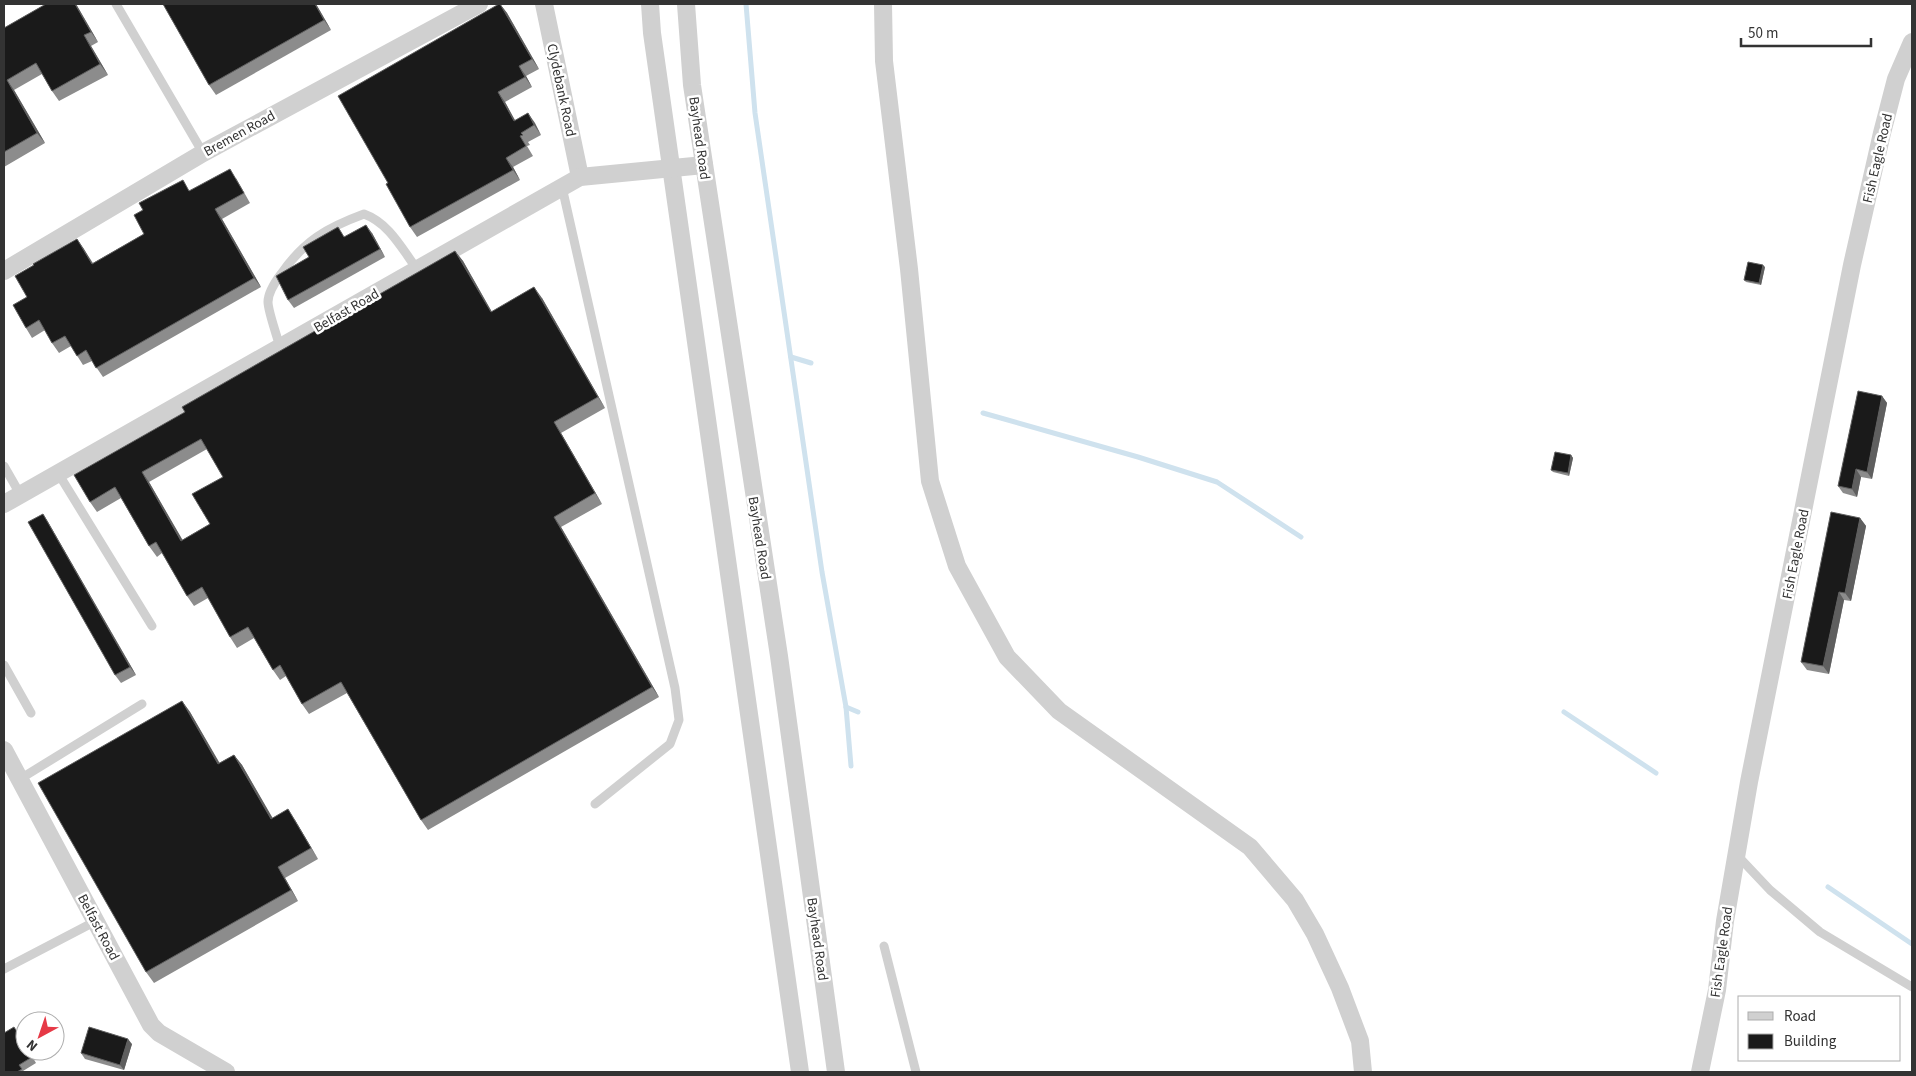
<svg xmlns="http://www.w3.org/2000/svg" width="1916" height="1076" viewBox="0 0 1916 1076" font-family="'Source Sans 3',sans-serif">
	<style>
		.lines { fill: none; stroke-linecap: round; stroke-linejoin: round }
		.stream { stroke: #cfe2ee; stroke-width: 5 }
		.lane { stroke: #d0d0d0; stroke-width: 9 }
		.street { stroke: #d0d0d0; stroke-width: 18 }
		.wall { fill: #8c8c8c; fill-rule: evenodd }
		.shaded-wall { fill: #5f5f5f }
		.building { fill: #1a1a1a; stroke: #5f5f5f; fill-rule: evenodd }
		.labels { text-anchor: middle; stroke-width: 5; stroke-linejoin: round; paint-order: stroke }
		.street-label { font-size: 14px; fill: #333; stroke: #fff }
	</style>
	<rect width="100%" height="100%" fill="#fff"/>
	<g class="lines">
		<g class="stream">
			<polyline points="746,4 755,113 822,572 846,707 851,766"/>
			<polyline points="791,357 811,363"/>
			<polyline points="983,413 1138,457 1217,482 1301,537"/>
			<polyline points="846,707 858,712"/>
			<polyline points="1564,712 1656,773"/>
			<polyline points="1828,887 1912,944"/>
		</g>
		<g class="lane">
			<polyline points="116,4 203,153"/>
			<polyline points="562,187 675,688 679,720 670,744 595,804"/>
			<path d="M280,347C277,336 268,311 268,302C268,292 275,282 281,274C304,241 326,228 364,214C389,223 402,249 417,269"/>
			<polyline points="4,466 20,494"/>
			<polyline points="58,473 152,626"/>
			<polyline points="4,665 31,713"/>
			<polyline points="20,779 142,704"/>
			<polyline points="1736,854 1770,890 1820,932 1912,987"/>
			<polyline points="884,946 916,1072"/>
			<polyline points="4,969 96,921"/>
		</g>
		<g class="street">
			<polyline points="544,4 580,177"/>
			<polyline points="650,4 652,33 800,1072"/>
			<polyline points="686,4 692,85 779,656 836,1072"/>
			<polyline points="883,4 884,61 909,269 930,481 957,566 1007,657 1059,711 1250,847 1295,900 1315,934 1340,988 1360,1041 1363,1072"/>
			<polyline points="4,271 203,153 479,4"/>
			<polyline points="4,504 580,177 704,165"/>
			<polyline points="4,750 151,1025 159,1033 226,1072"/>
			<polyline points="1700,1072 1717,990 1725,921 1749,782 1852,265 1882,133 1896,79 1912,42"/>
		</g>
	</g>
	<g class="wall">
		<polygon points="46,4 76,4 98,42 91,46 108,75 59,101 52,91 42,74 14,90 45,143 4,167 4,28"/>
		<polygon points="163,4 316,4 331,30 216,95 209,85"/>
		<polygon points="500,4 507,13 539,69 526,76 532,87 505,102 515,121 528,113 541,135 528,142 530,145 527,146 533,156 513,167 520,180 417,237 410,227 388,183"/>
		<polygon points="236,178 250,203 222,219 261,287 103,377 92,361 83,365 71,346 59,353 52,343 45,330 32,338 26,328 27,297 34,265 77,239 93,263 144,234 190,191"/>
		<polygon points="372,233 385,257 294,308 288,300 345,237"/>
		<path d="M455,251L463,261L492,312L542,298L605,408L561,433L602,504L561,527L659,697L428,830L421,820L347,693L309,714L302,704L286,676L280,680L273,670L254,638L237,648L230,637L208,598L194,606L187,596L162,553L157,557L149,546L121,498L97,512L90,502L185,412ZM207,449L223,477L210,524L182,540L149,482Z"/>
		<polygon points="1765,267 1761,285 1746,282 1744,280"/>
		<polygon points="1882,396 1887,403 1872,479 1861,477 1857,497 1843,493 1838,486"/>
		<polygon points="1571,455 1573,458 1569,476 1553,472 1551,470"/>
		<polygon points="43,514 48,522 136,675 121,683 115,675"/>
		<polygon points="1860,518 1866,526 1851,601 1844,600 1829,674 1807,670 1801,662"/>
		<polygon points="182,701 190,712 219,763 234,755 242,765 272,818 295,820 318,859 285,878 298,901 154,983 146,972"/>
		<polygon points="132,1044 124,1070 85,1059 81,1053"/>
		<polygon points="29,1051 36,1063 23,1071 24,1072 5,1072"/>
	</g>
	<g class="shaded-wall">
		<polygon points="75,4 76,4 98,42 91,32"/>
		<polygon points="315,4 316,4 331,30 324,20"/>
		<polygon points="500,4 507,13 539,69 532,59"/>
		<polygon points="84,35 91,46 108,75 100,64"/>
		<polygon points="519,66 526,76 532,87 525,77"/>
		<polygon points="7,80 14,90 45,143 37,133"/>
		<polygon points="498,92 505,102 521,131 514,121"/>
		<polygon points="528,113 535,123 541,135 534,125"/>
		<polygon points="506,158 513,167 520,180 513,170"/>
		<polygon points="215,209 222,219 261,287 254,278"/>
		<polygon points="366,225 372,233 385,257 380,249"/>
		<polygon points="77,239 84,249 98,273 92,264"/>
		<polygon points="455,251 463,261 498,323 491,312"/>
		<polygon points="1763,265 1765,267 1761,285 1759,283"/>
		<polygon points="534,287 542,298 605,408 598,397"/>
		<polygon points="1882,396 1887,403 1872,479 1867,472"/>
		<polygon points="554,422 561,433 602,504 595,493"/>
		<polygon points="1571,455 1573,458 1569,476 1568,473"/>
		<polygon points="1856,469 1861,477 1857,497 1852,489"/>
		<polygon points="142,472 149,482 189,551 181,541"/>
		<polygon points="43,514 48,522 136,675 130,667"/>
		<polygon points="554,517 561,527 659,697 652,687"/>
		<polygon points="1860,518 1866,526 1851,601 1845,593"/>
		<polygon points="1839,592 1844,600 1829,674 1823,666"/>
		<polygon points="182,701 190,712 226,774 218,764"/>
		<polygon points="234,755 242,765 279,829 271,819"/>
		<polygon points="288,809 295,820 318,859 311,848"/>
		<polygon points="278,867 285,878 298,901 291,890"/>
		<polygon points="128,1039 132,1044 124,1070 120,1065"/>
	</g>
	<g class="building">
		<polygon points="46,4 75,4 91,32 84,35 100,64 52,91 36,63 7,80 37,133 4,152 4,28"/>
		<polygon points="163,4 315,4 324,20 209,85"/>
		<polygon points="499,4 500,4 532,59 519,66 525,77 498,92 514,121 528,113 534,125 521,133 523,135 520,136 526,146 506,158 513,170 410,227 386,184 388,183 338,96"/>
		<polygon points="230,169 244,193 215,209 254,278 96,368 86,350 77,356 65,336 52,343 39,320 26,328 13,305 27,297 15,276 34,265 33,264 77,239 92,264 144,234 134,215 143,210 139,203 183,180 189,191"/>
		<polygon points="366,225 380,249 288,300 276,276 309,257 303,247 338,227 344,237"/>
		<path d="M455,251L491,312L534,287L598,397L554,422L595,493L554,517L652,687L421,820L341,682L302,704L280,665L273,670L248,627L230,637L202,587L187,596L156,542L149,546L115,487L90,502L74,475L185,412L182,407ZM201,439L223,477L192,494L210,524L181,541L142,472Z"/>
		<polygon points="1748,262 1763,265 1759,283 1744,280"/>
		<polygon points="1858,391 1882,396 1867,472 1856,469 1852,489 1838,486"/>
		<polygon points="1555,452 1571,455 1568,473 1551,470"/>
		<polygon points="1831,512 1860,518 1845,593 1839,592 1823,666 1801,662"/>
		<polygon points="43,514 130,667 115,675 28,522"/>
		<polygon points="182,701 218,764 234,755 271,819 288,809 311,848 278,867 291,890 146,972 38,783"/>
		<polygon points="14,1027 25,1045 25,1051 29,1051 32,1057 19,1065 22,1069 17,1072 5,1072 4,1070 4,1033"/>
		<polygon points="89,1027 128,1039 120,1065 81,1053"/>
	</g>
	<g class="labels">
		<g class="street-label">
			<text transform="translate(562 90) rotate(78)" y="5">Clydebank Road</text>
			<text transform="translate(239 133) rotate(-29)" y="5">Bremen Road</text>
			<text transform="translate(700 138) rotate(82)" y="5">Bayhead Road</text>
			<text transform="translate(1877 158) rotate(-77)" y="5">Fish Eagle Road</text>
			<text transform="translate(346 310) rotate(-30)" y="5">Belfast Road</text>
			<text transform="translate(760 538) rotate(81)" y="5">Bayhead Road</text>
			<text transform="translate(1795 554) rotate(-79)" y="5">Fish Eagle Road</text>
			<text transform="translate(99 927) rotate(62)" y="5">Belfast Road</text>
			<text transform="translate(818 939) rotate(82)" y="5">Bayhead Road</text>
			<text transform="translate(1721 952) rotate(-82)" y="5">Fish Eagle Road</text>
		</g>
	</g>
	<rect width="1916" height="1076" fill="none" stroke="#333333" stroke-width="10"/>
	<rect x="1738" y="996" width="162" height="65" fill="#ffffff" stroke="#adadad"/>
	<rect x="1748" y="1012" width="25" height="8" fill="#d0d0d0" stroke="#adadad"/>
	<text x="1784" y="1021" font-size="15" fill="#333333">Road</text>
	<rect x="1748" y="1034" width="25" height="15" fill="#1a1a1a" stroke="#adadad"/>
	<text x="1784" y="1046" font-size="15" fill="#333333">Building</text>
	<g transform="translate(40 1036) rotate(220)"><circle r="24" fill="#ffffff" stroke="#adadad"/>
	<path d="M0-4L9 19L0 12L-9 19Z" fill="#e63946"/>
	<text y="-8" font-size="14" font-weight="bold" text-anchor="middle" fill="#333333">N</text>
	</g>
	<path d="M1741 38v8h130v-8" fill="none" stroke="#333333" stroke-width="2.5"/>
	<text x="1748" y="38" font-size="15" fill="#333333" stroke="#ffffff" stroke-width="4" paint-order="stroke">50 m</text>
</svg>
